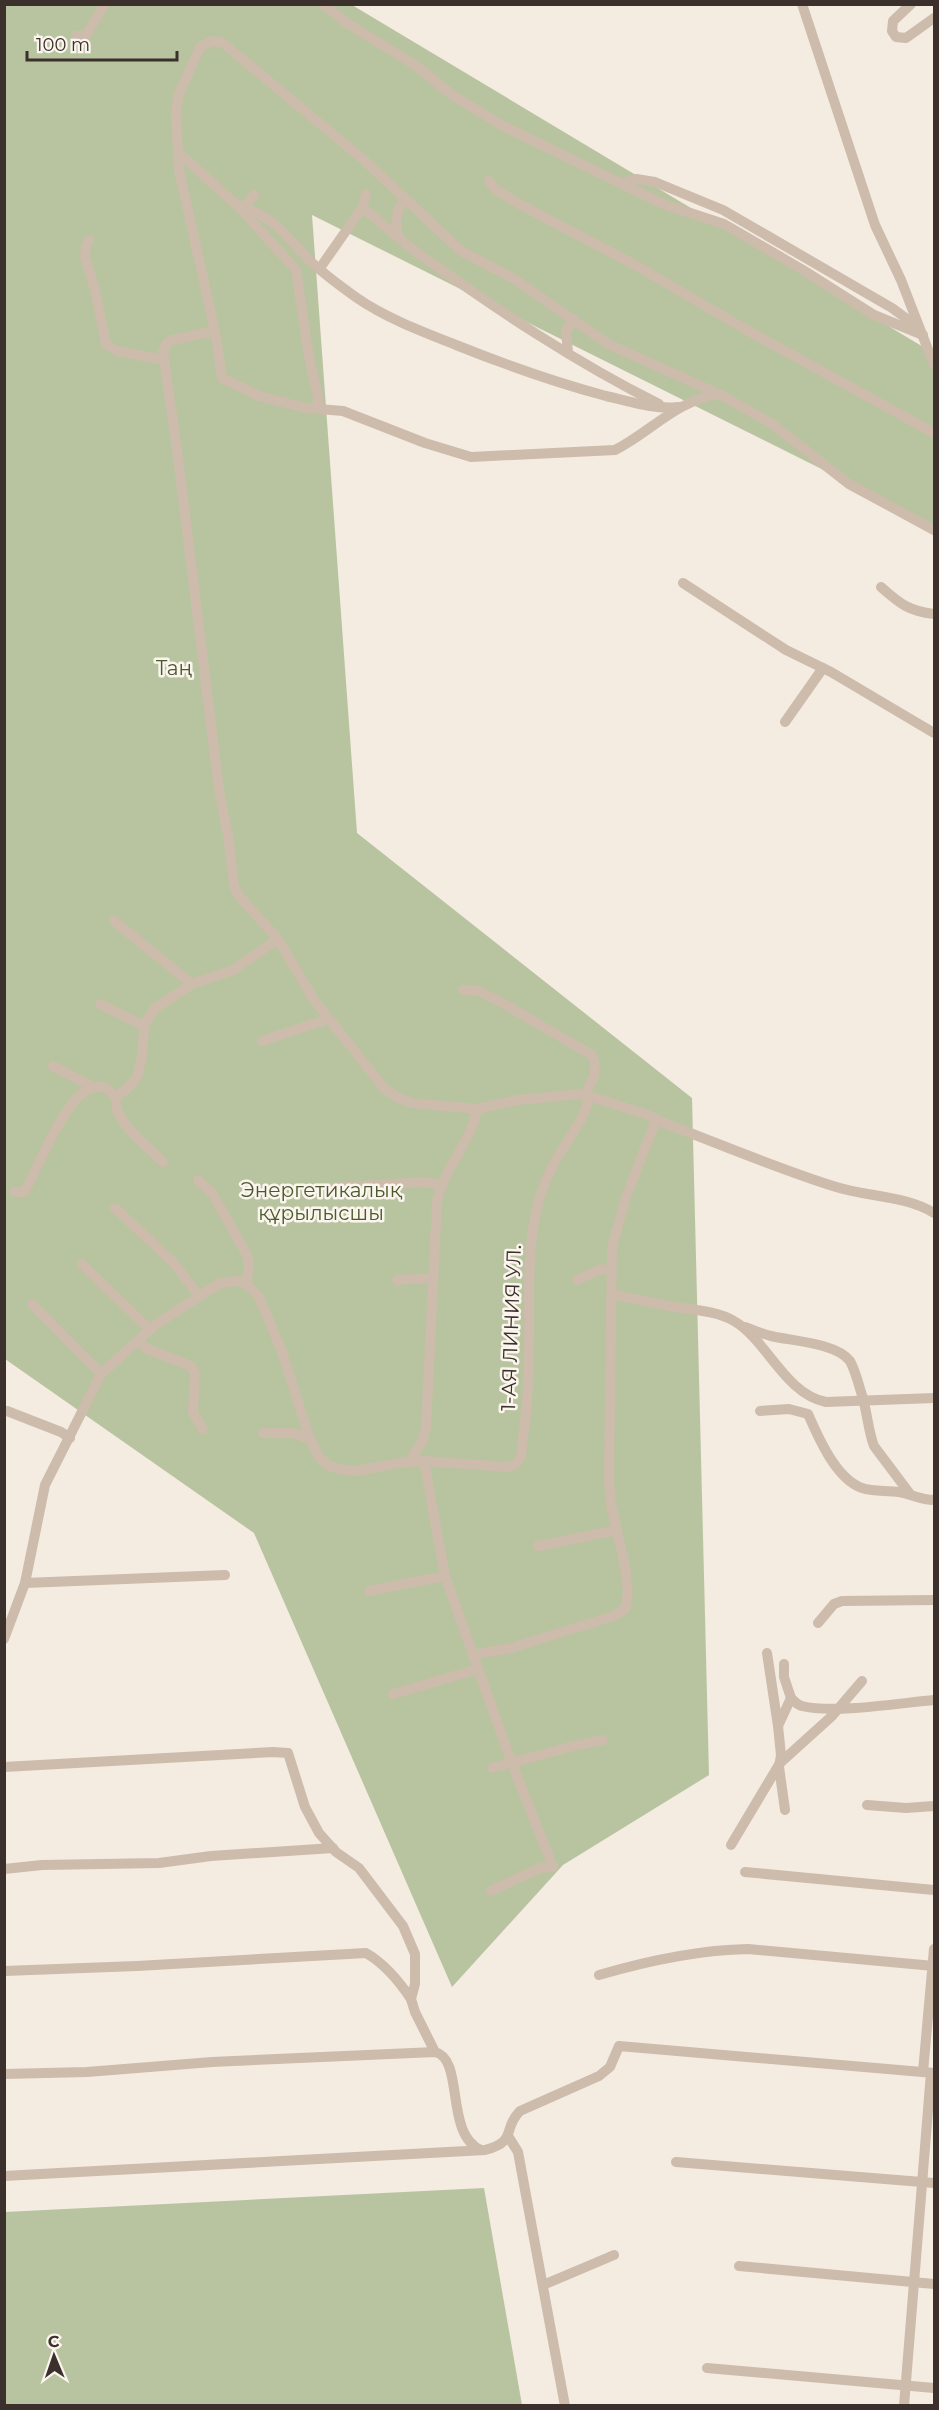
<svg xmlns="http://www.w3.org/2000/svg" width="939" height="2410" viewBox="0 0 939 2410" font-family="Montserrat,sans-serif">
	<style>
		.green { fill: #b8c4a0 }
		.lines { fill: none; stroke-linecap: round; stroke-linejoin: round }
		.minor { stroke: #cdbbac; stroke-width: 10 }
		.labels { text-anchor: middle; stroke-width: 5; stroke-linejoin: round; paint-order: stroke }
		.park-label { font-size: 20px; fill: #4a5a2e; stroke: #fbf5ee }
		.street-label { font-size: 20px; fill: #3b302b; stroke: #fbf5ee }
	</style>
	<rect width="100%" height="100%" fill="#f4ebe1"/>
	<g class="green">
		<polygon points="5,5 352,5 930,351 934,365 934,525 312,215 357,833 692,1098 709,1775 563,1865 452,1987 254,1533 5,1359"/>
		<polygon points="484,2188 522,2405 5,2405 5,2212"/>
	</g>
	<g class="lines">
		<g class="minor">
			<polyline points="323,4 348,24 415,65 451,94 501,125 663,204 724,224 803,270 874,315 923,335"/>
			<polyline points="802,4 875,225 901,280 934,365"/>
			<polyline points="911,4 893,21 892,31 896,37 906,38 934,18"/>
			<polyline points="76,36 86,35 105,4"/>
			<polyline points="179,153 240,208 296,270 309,357 318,397 318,408"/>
			<polyline points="489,181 496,190 521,205 637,266 745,329 934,433"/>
			<polyline points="623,183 636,179 655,182 723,210 892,308 918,327"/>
			<path d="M240,208C271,213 287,237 307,258C319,270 343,288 357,298C386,318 423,332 456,345C506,365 554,382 606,396C629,401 654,410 678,407"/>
			<polyline points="240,208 248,203 254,195"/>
			<path d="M362,208C382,222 399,240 419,254C496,309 575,362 659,404"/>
			<path d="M398,237C395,223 395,210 405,199"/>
			<polyline points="89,240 86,246 85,257 95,290 106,344 117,351 164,360"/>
			<polyline points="320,268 362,208 366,194"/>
			<path d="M215,331L172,340L167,343L163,351L178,457L219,790L229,841L234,886L239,896L278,939L314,1000L384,1088L398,1098L412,1103L477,1109L517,1100L579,1094L589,1096L648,1115L664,1123C720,1144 776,1168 833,1186C865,1197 905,1195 934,1213"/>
			<polyline points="568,353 566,331 574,319"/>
			<path d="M719,394C675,401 652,431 615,450L471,457L425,443L343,411L306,408L259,396L222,378L215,331L179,170L176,116L178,96L200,47L212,41L223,43L365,161L461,251L513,278L608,344L719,394L771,423L849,484L934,530"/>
			<polyline points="683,583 786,650 831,672 934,733"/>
			<path d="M881,587C900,604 909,611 934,614"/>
			<polyline points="785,722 823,668"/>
			<polyline points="114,921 192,984"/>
			<path d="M463,990L478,991L497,1000L592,1055C599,1070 593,1083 583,1095"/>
			<polyline points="100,1004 144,1026"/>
			<polyline points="262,1041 328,1019"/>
			<polyline points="53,1066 95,1088"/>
			<path d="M163,1162C147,1145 112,1122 116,1096L126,1090L137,1077L142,1057L144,1026L154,1009L192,984L233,970L278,939"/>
			<polyline points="198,1180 212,1193 247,1255 249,1261 247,1285"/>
			<polyline points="316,1189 425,1182 440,1185"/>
			<path d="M15,1192H24C38,1171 71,1074 105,1088C108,1089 112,1094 116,1096"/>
			<polyline points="115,1208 174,1263 198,1295"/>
			<polyline points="82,1264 150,1330"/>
			<polyline points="397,1280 433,1278"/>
			<polyline points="577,1280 599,1270 610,1269"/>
			<path d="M612,1294C633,1299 654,1303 675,1307C694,1310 717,1311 734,1321C767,1340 785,1394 826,1402L934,1398"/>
			<polyline points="32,1304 101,1374"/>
			<path d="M745,1327C754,1330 762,1334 771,1336C792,1341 837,1343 850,1361C855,1370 858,1382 861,1392C867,1409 868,1431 874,1446L910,1494"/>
			<polyline points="138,1341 147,1349 191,1366 195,1373 193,1413 203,1429"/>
			<polyline points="7,1411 61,1432 70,1438"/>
			<path d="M760,1411L789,1409L808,1414C818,1437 836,1479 862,1488C873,1492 887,1490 899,1492C911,1494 921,1500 934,1500"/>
			<polyline points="263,1433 293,1433 310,1439"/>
			<polyline points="424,1461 445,1576 511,1761 553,1867 540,1868 491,1891"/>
			<path d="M409,1462L422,1442L426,1427L437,1202C444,1167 471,1143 477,1109"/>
			<polyline points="538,1546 617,1530"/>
			<polyline points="25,1583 225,1575"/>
			<polyline points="369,1591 445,1576"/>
			<polyline points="818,1623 834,1604 842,1601 934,1600"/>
			<path d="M4,1639L25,1583L45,1485L101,1374L155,1325L220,1283L239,1281L247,1285L259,1297L281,1349L310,1439L319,1457L329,1466L344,1470L356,1471L399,1463L424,1461L508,1467C513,1466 516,1464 519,1460C523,1453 522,1444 523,1437C530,1391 529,1346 529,1299C529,1255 531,1209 551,1169C561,1147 587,1119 589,1096"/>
			<polyline points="767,1653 778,1726 781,1755 779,1767 785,1810"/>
			<polyline points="472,1655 511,1648 614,1616 625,1609 628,1593 625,1566 611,1505 609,1478 612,1247 626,1197 656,1120"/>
			<polyline points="784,1664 784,1677 791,1698"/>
			<polyline points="393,1694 478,1669"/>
			<path d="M778,1726L791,1698C794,1701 797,1705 802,1706C833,1714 900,1703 934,1700"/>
			<polyline points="4,1767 273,1752 288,1753 305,1807 319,1833 336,1852 359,1868 403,1926 415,1954 415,1984 411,1999 415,2012 435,2052"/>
			<polyline points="492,1768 577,1745 603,1740"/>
			<polyline points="867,1805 906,1808 934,1806"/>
			<polyline points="731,1845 780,1763 832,1716 862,1681"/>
			<polyline points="4,1869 42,1865 159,1863 211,1856 333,1848"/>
			<polyline points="745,1872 934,1890"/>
			<path d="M4,1971L137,1966L366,1953C385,1964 399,1981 411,1999"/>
			<path d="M599,1975C647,1961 698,1950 748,1949L934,1966"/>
			<polyline points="923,2072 934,1949"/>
			<path d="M4,2074L87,2072L212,2062L435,2052C465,2059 444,2134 481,2150"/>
			<polyline points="508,2136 518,2152 565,2406"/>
			<polyline points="676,2162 934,2183"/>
			<path d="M4,2176L485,2150C518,2141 502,2129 520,2111L599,2076L610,2067L619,2046L934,2073"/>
			<polyline points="739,2266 934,2284"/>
			<polyline points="543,2285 614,2255"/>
			<polyline points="707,2368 934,2388"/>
			<polyline points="904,2406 931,2073"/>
		</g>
	</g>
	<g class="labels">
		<g class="park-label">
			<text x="174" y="675">Таң</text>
			<text x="321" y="1197">Энергетикалық<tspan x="321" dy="23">құрылысшы</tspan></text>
		</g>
		<g class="street-label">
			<text transform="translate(511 1328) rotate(-88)" y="7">1-АЯ ЛИНИЯ УЛ.</text>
		</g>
	</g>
	<rect width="939" height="2410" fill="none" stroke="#3b302b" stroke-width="12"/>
	<g transform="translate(54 2356) rotate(358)" stroke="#fbf5ee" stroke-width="4.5" paint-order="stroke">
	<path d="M0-4.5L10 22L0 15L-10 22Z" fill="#3b302b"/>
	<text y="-9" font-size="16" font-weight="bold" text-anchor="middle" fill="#3b302b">С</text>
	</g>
	<path d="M27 51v9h150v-9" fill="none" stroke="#3b302b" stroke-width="3"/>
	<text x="36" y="51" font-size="18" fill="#3b302b" stroke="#fbf5ee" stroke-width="4.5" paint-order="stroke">100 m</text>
</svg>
